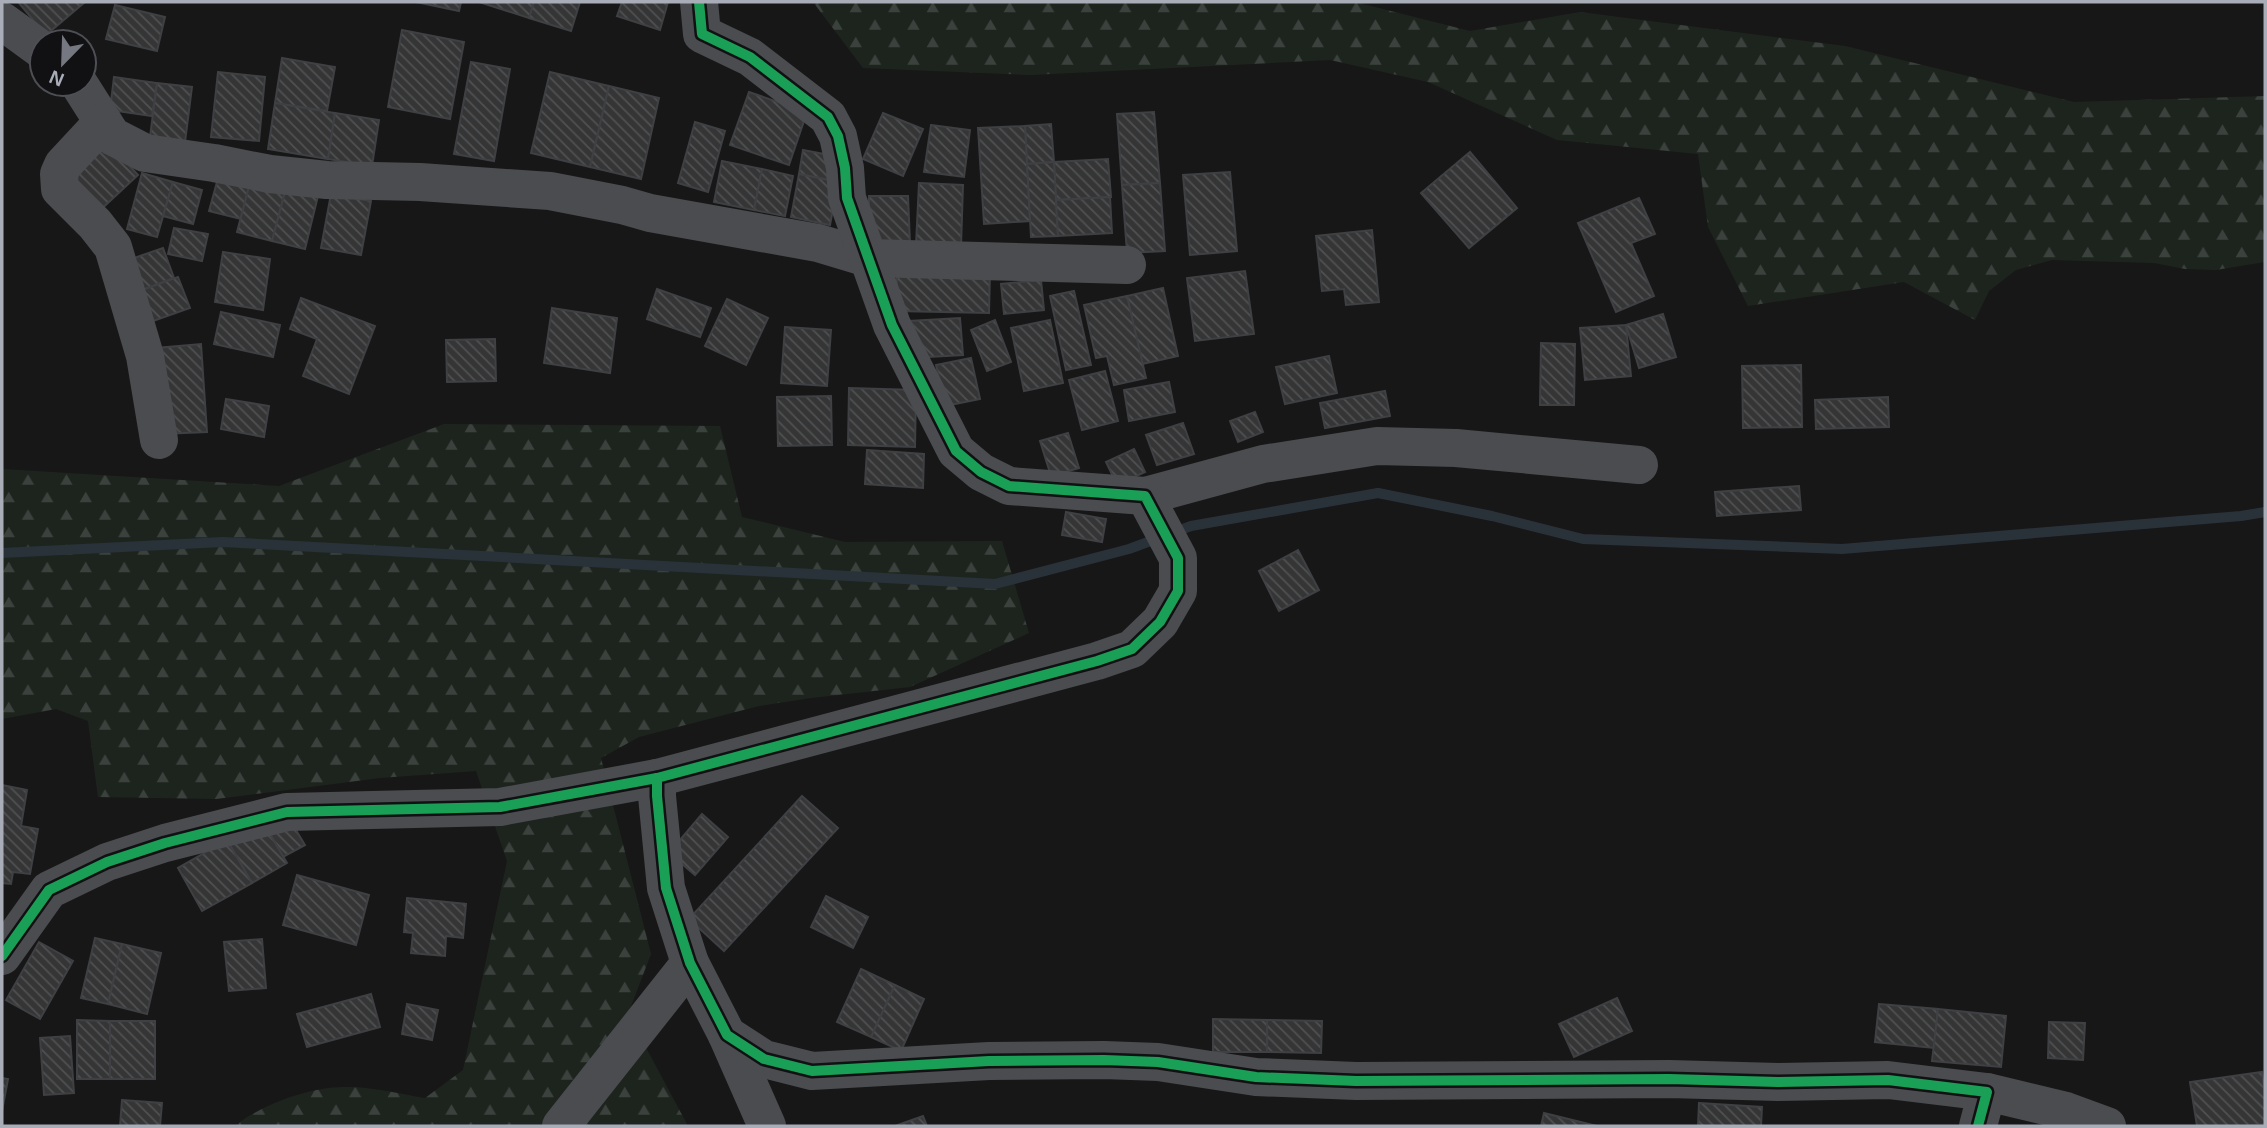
<svg xmlns="http://www.w3.org/2000/svg" width="2267" height="1128" viewBox="0 0 2267 1128" font-family="Arial,sans-serif">
	<style>
		.forest { fill: url(#forest-firs) }
		.lines { fill: none; stroke-linecap: round; stroke-linejoin: round }
		.stream { stroke: #2a3239; stroke-width: 10 }
		.building { fill: url(#building-back-hatch); stroke: #3f4043; stroke-width: 2 }
		.minor { stroke: #4b4c50; stroke-width: 38 }
		.cycleway-casing { stroke: #111113; stroke-width: 15 }
		.cycleway { stroke: #1a9f57; stroke-width: 10 }
	</style>
	<defs>
		<pattern id="forest-firs" width="22" height="20" patternUnits="userSpaceOnUse" patternTransform="scale(1.75)"><rect width="22" height="20" fill="#1d241e"/><path d="M5 1l3.5 6h-7zM16 11l3.5 6h-7z" fill="#3b413d"/></pattern>
		<pattern id="building-back-hatch" width="6" height="6" patternUnits="userSpaceOnUse" patternTransform="scale(1.75)"><rect width="6" height="6" fill="#353536"/><path d="M-1 5l2 2M0 0l6 6M5-1l2 2" fill="none" stroke="#4f5051"/></pattern>
	</defs>
	<rect width="100%" height="100%" fill="#171717"/>
	<g class="forest">
		<polygon points="813,2 1362,2 1363,4 1470,31 1580,12 1845,46 2074,102 2265,96 2265,262 2216,270 2185,269 2154,263 2052,260 2016,270 1989,291 1975,320 1904,282 1748,306 1708,227 1698,154 1557,140 1428,82 1330,60 1031,75 863,68"/>
		<path d="M444,424L720,426L742,517L845,542L1002,541L1029,633L910,687L811,698L759,706L639,737L601,758L651,954L628,1014L688,1126H237L240,1122C268,1102 314,1086 348,1087C373,1087 400,1094 425,1098L463,1070L507,861L476,771L380,778L216,799L98,797L88,721L56,709L2,719V469L279,486Z"/>
	</g>
	<g class="lines">
		<polyline class="stream" points="2,553 223,542 995,584 1129,549 1191,526 1378,493 1492,516 1583,539 1842,549 2241,516 2265,512"/>
	</g>
	<g class="building">
		<polygon points="18,2 85,2 46,35"/>
		<polygon points="416,2 461,2 459,11"/>
		<polygon points="479,2 534,2 529,18"/>
		<polygon points="534,2 580,2 571,31 529,18"/>
		<polygon points="622,2 668,2 660,30 617,16"/>
		<polygon points="115,5 165,17 157,51 106,39"/>
		<polygon points="402,30 464,42 450,119 388,107"/>
		<polygon points="282,58 335,67 327,111 275,103"/>
		<polygon points="471,62 510,69 494,161 454,154"/>
		<polygon points="218,72 265,77 259,141 211,137"/>
		<polygon points="550,72 609,86 590,167 531,153"/>
		<polygon points="114,77 157,83 152,116 110,110"/>
		<polygon points="157,83 192,87 185,142 150,137"/>
		<polygon points="609,86 659,98 641,179 590,167"/>
		<polygon points="749,92 807,112 789,165 730,145"/>
		<polygon points="275,103 335,113 328,159 268,149"/>
		<polygon points="1154,112 1160,183 1122,185 1117,114"/>
		<polygon points="335,113 379,120 372,166 328,159"/>
		<polygon points="883,113 923,129 903,176 863,159"/>
		<polygon points="695,122 725,131 708,192 678,183"/>
		<polygon points="1051,124 1054,162 1027,164 1025,126"/>
		<polygon points="931,125 970,130 964,177 924,172"/>
		<polygon points="1025,126 1030,221 984,224 978,128"/>
		<polygon points="106,140 138,175 96,214 64,179"/>
		<polygon points="803,150 835,156 830,180 799,174"/>
		<polygon points="1470,152 1517,208 1469,248 1421,193"/>
		<polygon points="1108,159 1111,197 1056,200 1054,162"/>
		<polygon points="722,161 762,169 754,210 714,202"/>
		<polygon points="1054,162 1058,236 1031,237 1027,164"/>
		<polygon points="762,169 793,176 785,216 754,210"/>
		<polygon points="220,171 251,179 241,219 209,211"/>
		<polygon points="1230,172 1237,251 1190,255 1183,175"/>
		<polygon points="142,173 173,182 157,237 127,229"/>
		<polygon points="799,174 838,182 830,225 791,217"/>
		<polygon points="251,179 286,188 272,241 237,232"/>
		<polygon points="173,182 202,190 193,224 163,216"/>
		<polygon points="919,183 963,185 961,247 916,245"/>
		<polygon points="1160,183 1165,251 1127,253 1122,185"/>
		<polygon points="286,188 318,196 305,249 272,241"/>
		<polygon points="331,194 371,201 361,255 321,248"/>
		<polygon points="869,196 908,196 910,243 869,243"/>
		<polygon points="1110,197 1112,233 1058,236 1056,200"/>
		<polygon points="1639,198 1655,234 1631,243 1654,296 1616,312 1578,223"/>
		<polygon points="174,228 208,234 202,261 168,254"/>
		<polygon points="1372,230 1379,302 1346,305 1344,289 1322,291 1316,236"/>
		<polygon points="163,248 174,278 142,290 131,259"/>
		<polygon points="223,252 270,259 263,310 215,302"/>
		<polygon points="897,271 990,272 989,313 896,311"/>
		<polygon points="1245,271 1254,334 1195,341 1187,278"/>
		<polygon points="178,277 190,308 142,325 131,294"/>
		<polygon points="1041,280 1044,310 1004,314 1001,284"/>
		<polygon points="1163,288 1178,356 1142,364 1127,296"/>
		<polygon points="657,289 711,308 700,337 647,319"/>
		<polygon points="1074,291 1091,365 1066,370 1050,296"/>
		<polygon points="1127,296 1146,378 1114,385 1107,356 1096,358 1084,305"/>
		<polygon points="301,298 375,326 349,394 303,376 317,339 290,329"/>
		<polygon points="727,299 768,318 746,365 705,346"/>
		<polygon points="552,308 617,318 610,373 544,363"/>
		<polygon points="221,312 280,325 273,357 214,344"/>
		<polygon points="1663,314 1676,357 1639,368 1626,325"/>
		<polygon points="960,318 963,355 911,358 909,321"/>
		<polygon points="995,320 1011,362 987,371 971,330"/>
		<polygon points="1050,320 1063,383 1024,391 1011,328"/>
		<polygon points="1626,325 1631,376 1585,380 1580,328"/>
		<polygon points="785,327 831,330 827,386 781,383"/>
		<polygon points="495,339 496,381 447,382 446,340"/>
		<polygon points="1541,343 1575,344 1574,405 1540,405"/>
		<polygon points="201,344 207,432 162,434 156,348"/>
		<polygon points="1329,356 1337,393 1285,404 1276,367"/>
		<polygon points="971,358 980,399 945,406 936,365"/>
		<polygon points="1801,365 1802,427 1743,428 1742,366"/>
		<polygon points="1105,371 1118,421 1082,430 1069,380"/>
		<polygon points="1169,382 1175,412 1129,421 1124,390"/>
		<polygon points="849,388 916,390 915,447 848,445"/>
		<polygon points="1385,391 1390,416 1325,428 1320,403"/>
		<polygon points="831,396 832,445 778,446 777,397"/>
		<polygon points="1888,397 1889,427 1816,429 1815,400"/>
		<polygon points="226,399 269,406 264,437 221,429"/>
		<polygon points="1255,412 1263,432 1238,442 1230,421"/>
		<polygon points="1183,423 1194,454 1157,465 1146,435"/>
		<polygon points="1068,433 1079,468 1051,476 1040,441"/>
		<polygon points="1134,449 1145,472 1117,485 1106,462"/>
		<polygon points="867,450 924,454 923,488 865,484"/>
		<polygon points="1799,486 1801,510 1717,516 1715,492"/>
		<polygon points="1066,512 1106,519 1102,542 1062,535"/>
		<polygon points="1298,550 1319,590 1279,611 1259,571"/>
		<polygon points="2,785 27,790 21,826 38,829 30,874 13,872 11,884 2,883"/>
		<polygon points="802,796 838,828 724,951 689,919"/>
		<polygon points="702,814 728,837 695,875 669,853"/>
		<polygon points="290,820 305,845 283,857 269,832"/>
		<polygon points="262,821 287,863 252,883 227,840"/>
		<polygon points="227,840 252,883 202,911 178,868"/>
		<polygon points="297,875 369,895 356,945 283,925"/>
		<polygon points="826,896 868,917 853,948 811,927"/>
		<polygon points="407,898 466,904 463,938 446,936 445,956 411,953 413,933 404,932"/>
		<polygon points="95,938 122,944 108,1004 81,998"/>
		<polygon points="262,939 266,988 229,991 224,942"/>
		<polygon points="39,942 73,961 40,1019 6,1000"/>
		<polygon points="122,944 161,953 147,1014 108,1004"/>
		<polygon points="861,969 895,985 871,1037 837,1022"/>
		<polygon points="895,985 924,999 901,1051 871,1037"/>
		<polygon points="371,994 380,1027 307,1047 297,1014"/>
		<polygon points="1617,998 1632,1031 1574,1057 1559,1024"/>
		<polygon points="407,1004 438,1010 432,1040 402,1034"/>
		<polygon points="1879,1004 1938,1009 1934,1048 1875,1042"/>
		<polygon points="1938,1009 2006,1016 2001,1067 1932,1061"/>
		<polygon points="1213,1019 1267,1020 1267,1052 1213,1052"/>
		<polygon points="77,1020 110,1021 110,1079 77,1079"/>
		<polygon points="1267,1020 1322,1021 1321,1053 1267,1052"/>
		<rect x="110" y="1021" width="45" height="58"/>
		<polygon points="2049,1022 2085,1023 2083,1060 2048,1058"/>
		<polygon points="70,1036 74,1093 44,1095 40,1038"/>
		<polygon points="2262,1072 2265,1096 2265,1124 2246,1126 2197,1126 2190,1082"/>
		<polygon points="2,1078 8,1079 2,1111"/>
		<polygon points="122,1100 162,1103 160,1126 120,1126"/>
		<polygon points="1699,1103 1762,1107 1761,1126 1698,1126"/>
		<polygon points="1544,1113 1597,1126 1541,1126"/>
		<polygon points="923,1116 927,1126 895,1126"/>
	</g>
	<g class="lines">
		<g class="minor">
			<polyline points="2,21 42,50"/>
			<polyline points="79,84 112,136 145,153 214,163 270,174 327,180 420,182 550,191 622,205 650,213 818,243 868,258 1127,265"/>
			<polyline points="103,122 63,165 59,174 60,189 95,224 113,247 145,356 159,440"/>
			<polyline points="1145,496 1263,464 1377,446 1456,448 1639,465"/>
			<polyline points="657,778 657,796 666,888 690,963 727,1035 764,1059 812,1071 989,1061 1104,1060 1158,1062 1256,1077 1356,1081 1669,1079 1778,1082 1888,1080 1987,1092 1978,1126"/>
			<polyline points="2,956 49,890 107,862 165,843 287,812 500,807 657,778 1097,661 1132,649 1160,622 1178,591 1178,558 1145,496 1009,486 981,472 956,451 892,325 847,198 845,168 838,136 828,117 750,57 702,34 699,2"/>
			<polyline points="727,1035 767,1126"/>
			<polyline points="1987,1092 2066,1111 2107,1126"/>
			<polyline points="561,1126 690,963"/>
		</g>
		<g class="cycleway-casing">
			<g id="cycleway">
				<polyline points="657,778 657,796 666,888 690,963 727,1035 764,1059 812,1071 989,1061 1104,1060 1158,1062 1256,1077 1356,1081 1669,1079 1778,1082 1888,1080 1987,1092 1978,1126"/>
				<polyline points="2,956 49,890 107,862 165,843 287,812 500,807 657,778 1097,661 1132,649 1160,622 1178,591 1178,558 1145,496 1009,486 981,472 956,451 892,325 847,198 845,168 838,136 828,117 750,57 702,34 699,2"/>
			</g>
		</g>
		<use href="#cycleway" class="cycleway"/>
	</g>
	<rect width="2267" height="1128" fill="none" stroke="#a8adb8" stroke-width="7"/>
	<g transform="translate(63 63) rotate(203)"><circle r="33" fill="#111113" stroke="#4d4f55" stroke-width="2"/>
	<path d="M0-5L12 26L0 18L-12 26Z" fill="#757880"/>
	<text y="-10" font-size="19" font-weight="bold" text-anchor="middle" fill="#a8adb8">N</text>
	</g>
</svg>
